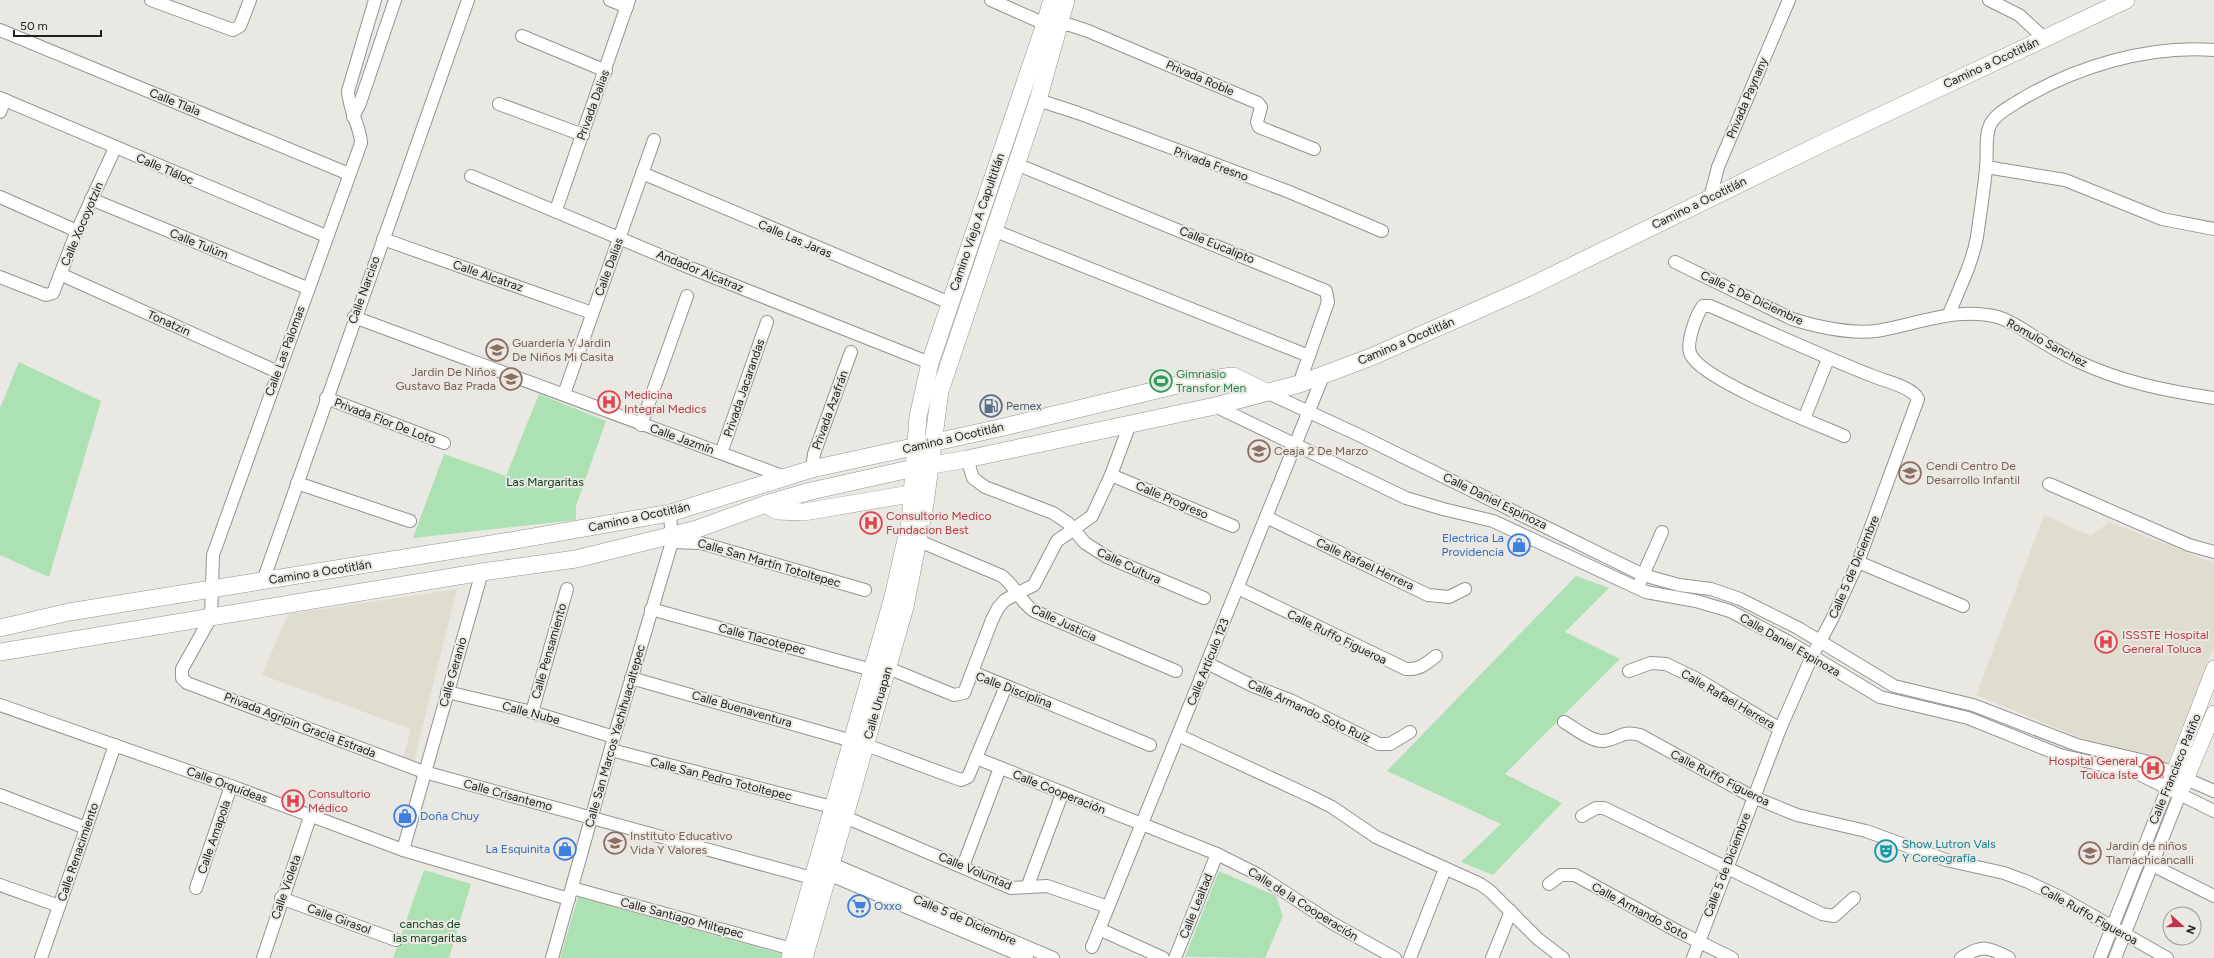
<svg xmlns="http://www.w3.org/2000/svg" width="2214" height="958" viewBox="0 0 2214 958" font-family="Figtree,sans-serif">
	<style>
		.built { fill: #e0ddd0 }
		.green { fill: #ace1b4 }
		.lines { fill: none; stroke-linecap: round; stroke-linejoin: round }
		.stream { stroke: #93b6f6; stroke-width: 3.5 }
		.minor-casing { stroke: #94938e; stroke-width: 14 }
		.tertiary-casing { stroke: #94938e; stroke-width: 16 }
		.secondary-casing { stroke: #94938e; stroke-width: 18 }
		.minor { stroke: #fff; stroke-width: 12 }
		.tertiary { stroke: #fff; stroke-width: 15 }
		.secondary { stroke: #fff; stroke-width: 17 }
		.labels { text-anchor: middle; stroke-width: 4; stroke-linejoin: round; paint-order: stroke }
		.street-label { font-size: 12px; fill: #20201e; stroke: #e9e8e3 }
		.education-label { font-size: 12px; fill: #785e54; stroke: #e9e8e3; text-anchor: start }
		.leisure-label { font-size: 12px; fill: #27864d; stroke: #e9e8e3; text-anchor: start }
		.health-label { font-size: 12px; fill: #be3a42; stroke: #e9e8e3; text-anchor: start }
		.service-label { font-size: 12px; fill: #4e5e75; stroke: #e9e8e3; text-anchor: start }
		.park-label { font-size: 12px; fill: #11401e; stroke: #e9e8e3 }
		.shop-label { font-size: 12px; fill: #366cbe; stroke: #e9e8e3; text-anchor: end }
		.culture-label { font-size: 12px; fill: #0d838f; stroke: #e9e8e3; text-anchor: start }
	</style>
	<rect width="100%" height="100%" fill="#e9e8e3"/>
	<g class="built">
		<polygon points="2044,515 2091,536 2109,522 2214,563 2214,646 2168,762 2144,753 2088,741 1976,695"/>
		<polygon points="457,589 414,761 403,758 411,729 262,675 288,614"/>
	</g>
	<g class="green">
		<polygon points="19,362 101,401 49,577 0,555 0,408"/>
		<polygon points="539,394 606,421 576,506 576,520 413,538 444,454 506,476"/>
		<polygon points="1576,576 1609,588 1565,632 1620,659 1505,774 1562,803 1493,875 1461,862 1501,824 1387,771"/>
		<polygon points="424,870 471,884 449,958 393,958"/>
		<polygon points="1219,871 1276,896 1283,916 1265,958 1185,957"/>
		<polygon points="578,897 785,955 784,958 560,958"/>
	</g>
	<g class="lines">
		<polyline class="stream" points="999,187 1016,138"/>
		<g class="minor-casing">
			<g id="minor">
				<polyline points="151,0 233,30 240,26 250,0"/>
				<path d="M375,0L348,91C349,111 361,128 361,143L213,555L211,617L182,669V678L187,683L424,772L812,878"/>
				<polyline points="610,0 627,7"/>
				<polyline points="991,0 1045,24 1070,25 1088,31 1258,103 1261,107 1257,122 1259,127 1314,149"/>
				<polyline points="1989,0 2019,15 2044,38"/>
				<polyline points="0,30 349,174"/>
				<polyline points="522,36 606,71"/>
				<polyline points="0,98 326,236"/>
				<polyline points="1038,100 1078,113 1287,191 1382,231"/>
				<polyline points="499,104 583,135"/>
				<polyline points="0,112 5,100"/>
				<polyline points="353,117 360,103 395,0"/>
				<polyline points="1016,164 1326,291 1328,302 1299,384"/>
				<polyline points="1986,167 2065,180 2162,219 2214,229"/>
				<polyline points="642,173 950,303"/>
				<polyline points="471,176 688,267 930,363"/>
				<polyline points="0,197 77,231"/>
				<polyline points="1710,198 1718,167 1789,0"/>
				<polyline points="91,199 307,288"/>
				<polyline points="556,210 629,0"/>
				<polyline points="993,230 1309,356"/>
				<polyline points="383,239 592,313"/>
				<path d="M1675,262L1792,319C1818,327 1848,334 1876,331C1916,325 1956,306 1998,317C2017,323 2031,336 2048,345C2057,351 2067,356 2077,361C2121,382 2167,391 2214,398"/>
				<polyline points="60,274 278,372"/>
				<polyline points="0,277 46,295 53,293 77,231 115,148"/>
				<path d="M1949,314C1959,289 1972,264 1977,237C1980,214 1984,191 1986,168C1988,153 1984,136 1991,123C1997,113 2008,108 2017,102C2074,67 2147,45 2214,50"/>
				<polyline points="354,317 785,477"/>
				<polyline points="1266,392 1363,437 1643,575 1679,585 1711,589 1740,599 1798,628 1894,686 1973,705 2077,745 2145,761 2214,791"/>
				<polyline points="564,394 654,140"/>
				<polyline points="326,398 444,443"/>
				<polyline points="1215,406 1406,498 1443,509 1493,521 1646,592 1696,601 1730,611 1787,641 1880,697 1968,718 2060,755 2137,773 2214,811"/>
				<polyline points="1804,419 1828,359"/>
				<polyline points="641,425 687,296"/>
				<polyline points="721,453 767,322"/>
				<polyline points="967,459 973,478 985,487 1053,513 1068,523 1085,543 1107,557 1204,598"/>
				<polyline points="812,469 814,454 851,352"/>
				<polyline points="1111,475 1233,526"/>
				<polyline points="297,483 410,521"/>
				<polyline points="2049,484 2189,545 2214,552"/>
				<polyline points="1266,517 1428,595 1449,597 1465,589"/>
				<path d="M919,541L1002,576C1015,586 1020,602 1034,611L1176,671"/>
				<polyline points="672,542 701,543 865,590"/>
				<polyline points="1858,562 1963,606"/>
				<polyline points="263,581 468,0"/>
				<polyline points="1640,582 1662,532"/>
				<path d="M1238,588L1406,669C1419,670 1426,664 1436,656"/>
				<polyline points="651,609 872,670"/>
				<polyline points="1207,663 1253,686 1290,700 1379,744 1390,744 1410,732"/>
				<polyline points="888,668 954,695 964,693 992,620 998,608 1005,600 1034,585 1057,541 1092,516 1111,475 1130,424"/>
				<polyline points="1629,671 1651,663 1666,664 1697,679 1780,729"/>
				<polyline points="972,672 1150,745"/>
				<polyline points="631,678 852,741"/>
				<polyline points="447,692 532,712 614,737"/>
				<polyline points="0,705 231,786 403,850 569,899"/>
				<polyline points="532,712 567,589"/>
				<path d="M1564,722C1575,728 1591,742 1604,741C1620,739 1620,730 1640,735L1753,797L1797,815L1866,831L1946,860L2004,873L2028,882L2060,897L2167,958"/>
				<polyline points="1178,735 1310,796 1332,807 1376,837 1480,884 1490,891 1538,939 1563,958"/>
				<polyline points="866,745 961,780 968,777 1006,686"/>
				<polyline points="611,750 832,807"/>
				<polyline points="976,758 1217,854 1257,874 1332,923 1395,958"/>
				<polyline points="0,795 86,828"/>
				<polyline points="1582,816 1596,808 1604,808 1822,914 1834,916 1854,898"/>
				<polyline points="845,817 1011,888 1047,886 1108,907"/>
				<polyline points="403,850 482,572"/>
				<polyline points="832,864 1053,958"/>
				<polyline points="2152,865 2214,896"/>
				<polyline points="963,866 1000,768"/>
				<polyline points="828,874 1027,958"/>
				<polyline points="1549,884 1561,875 1575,875 1679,932 1732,958"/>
				<polyline points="0,885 59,906"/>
				<polyline points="1028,885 1062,794"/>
				<polyline points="196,888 231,786"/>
				<polyline points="572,888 792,949"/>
				<polyline points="281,898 396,940"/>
				<polyline points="1099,929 1163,958"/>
				<polyline points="1092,947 1323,376"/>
				<polyline points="41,958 115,745"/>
				<polyline points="263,958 310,817"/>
				<polyline points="552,958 614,737 672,542 670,513"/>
				<polyline points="1175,958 1217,854"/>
				<polyline points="1410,958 1445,869"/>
				<polyline points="1492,958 1511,911"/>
				<path d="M1693,958L1780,729L1812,656L1832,619L1858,562L1918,399C1913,388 1889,382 1878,378C1821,356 1766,330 1710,306H1703C1696,315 1685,345 1691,355C1703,380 1814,423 1844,436"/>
				<path d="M1961,958C1981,945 1988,946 2009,958"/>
				<polyline points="2100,958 2168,787"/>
				<polyline points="2115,958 2180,794"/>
			</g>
		</g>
		<g class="tertiary-casing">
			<g id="tertiary">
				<polyline points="2168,787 2214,668"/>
				<polyline points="2180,794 2214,713"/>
			</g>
		</g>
		<g class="secondary-casing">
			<g id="secondary">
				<polyline points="766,504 777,511 804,512 922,492"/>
				<polyline points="0,628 69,612 504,542 670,513 812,469 995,429 1194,381 1233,376 1266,392"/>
				<polyline points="0,652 482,572 576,559 697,529 766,504 811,491 914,468 967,459 1215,406 1299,384 1371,357 1527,288 1827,141 2126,0"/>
				<polyline points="790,958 893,597 910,522 918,417 930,363 1045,24 1052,0"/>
				<polyline points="804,958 905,607 925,504 940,391 1038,100 1066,0"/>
			</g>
		</g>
		<use href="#minor" class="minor"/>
		<use href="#tertiary" class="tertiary"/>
		<use href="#secondary" class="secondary"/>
	</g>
	<defs>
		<g id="school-ring" transform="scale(1.15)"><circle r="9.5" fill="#e9e8e3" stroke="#8d6e63" stroke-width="1.5"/><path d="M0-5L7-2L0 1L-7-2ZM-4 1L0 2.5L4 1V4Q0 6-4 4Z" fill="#8d6e63"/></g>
		<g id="stadium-ring" transform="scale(1.15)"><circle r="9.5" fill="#e9e8e3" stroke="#2e9e5b" stroke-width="1.5"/><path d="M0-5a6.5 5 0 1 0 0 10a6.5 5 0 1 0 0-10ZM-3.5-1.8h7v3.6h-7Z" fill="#2e9e5b"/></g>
		<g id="hospital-ring" transform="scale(1.15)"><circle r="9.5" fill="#e9e8e3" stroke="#e0444e" stroke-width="1.5"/><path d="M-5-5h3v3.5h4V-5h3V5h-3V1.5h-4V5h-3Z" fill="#e0444e"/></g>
		<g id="fuel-ring" transform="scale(1.15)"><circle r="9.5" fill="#e9e8e3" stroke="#5c6f8a" stroke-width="1.5"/><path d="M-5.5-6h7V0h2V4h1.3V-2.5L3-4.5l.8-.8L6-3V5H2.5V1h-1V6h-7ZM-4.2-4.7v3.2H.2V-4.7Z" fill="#5c6f8a"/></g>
		<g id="university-ring" transform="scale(1.15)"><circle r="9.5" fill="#e9e8e3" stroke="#8d6e63" stroke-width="1.5"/><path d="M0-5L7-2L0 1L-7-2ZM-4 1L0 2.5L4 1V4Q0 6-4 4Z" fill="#8d6e63"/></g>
		<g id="shop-ring" transform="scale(1.15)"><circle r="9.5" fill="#e9e8e3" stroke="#3f7fe0" stroke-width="1.5"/><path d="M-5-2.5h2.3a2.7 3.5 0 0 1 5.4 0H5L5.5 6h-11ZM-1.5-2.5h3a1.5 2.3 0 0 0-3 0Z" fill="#3f7fe0"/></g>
		<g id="theatre-ring" transform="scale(1.15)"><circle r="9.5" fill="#e9e8e3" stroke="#0f9aa8" stroke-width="1.5"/><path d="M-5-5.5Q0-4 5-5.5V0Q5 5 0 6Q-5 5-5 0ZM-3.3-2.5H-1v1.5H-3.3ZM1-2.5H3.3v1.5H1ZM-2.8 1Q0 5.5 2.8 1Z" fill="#0f9aa8"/></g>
		<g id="supermarket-ring" transform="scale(1.15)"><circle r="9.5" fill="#e9e8e3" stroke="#3f7fe0" stroke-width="1.5"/><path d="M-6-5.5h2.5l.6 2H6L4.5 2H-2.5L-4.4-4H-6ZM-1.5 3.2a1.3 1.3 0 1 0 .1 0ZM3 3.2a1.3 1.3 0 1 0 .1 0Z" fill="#3f7fe0"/></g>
	</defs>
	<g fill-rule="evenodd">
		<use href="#school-ring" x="497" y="350"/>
		<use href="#school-ring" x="511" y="379"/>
		<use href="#stadium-ring" x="1161" y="381"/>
		<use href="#hospital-ring" x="609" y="402"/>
		<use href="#fuel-ring" x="991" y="406"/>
		<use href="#university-ring" x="1259" y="451"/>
		<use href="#school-ring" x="1910" y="473"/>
		<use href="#hospital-ring" x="871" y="523"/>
		<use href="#shop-ring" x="1519" y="545"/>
		<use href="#hospital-ring" x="2106" y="642"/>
		<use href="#hospital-ring" x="2153" y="768"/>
		<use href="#hospital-ring" x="293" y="801"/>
		<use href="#shop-ring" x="405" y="816"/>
		<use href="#university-ring" x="615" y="843"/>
		<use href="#shop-ring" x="565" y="849"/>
		<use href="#theatre-ring" x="1886" y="851"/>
		<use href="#school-ring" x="2090" y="853"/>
		<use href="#supermarket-ring" x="859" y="906"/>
	</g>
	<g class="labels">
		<g class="street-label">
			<text transform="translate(1991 63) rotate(-25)" y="4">Camino a Ocotitlán</text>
			<text transform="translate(1200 78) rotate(23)" y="4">Privada Roble</text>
			<text transform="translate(1747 98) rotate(-67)" y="4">Privada Paynany</text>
			<text transform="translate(175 102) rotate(22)" y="4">Calle Tlala</text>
			<text transform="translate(593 105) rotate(-70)" y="4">Privada Dalias</text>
			<text transform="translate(1211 164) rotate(20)" y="4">Privada Fresno</text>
			<text transform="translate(165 169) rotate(23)" y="4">Calle Tláloc</text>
			<text transform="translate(1699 203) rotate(-26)" y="4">Camino a Ocotitlán</text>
			<text transform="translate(977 222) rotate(-71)" y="4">Camino Viejo A Capultitlán</text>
			<text transform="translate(82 224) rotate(-67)" y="4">Calle Xocoyotzin</text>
			<text transform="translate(795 239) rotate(23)" y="4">Calle Las Jaras</text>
			<text transform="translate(199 244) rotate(22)" y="4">Calle Tulúm</text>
			<text transform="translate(1217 245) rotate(22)" y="4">Calle Eucalipto</text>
			<text transform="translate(609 267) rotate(-70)" y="4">Calle Dalias</text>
			<text transform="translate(700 271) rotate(22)" y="4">Andador Alcatraz</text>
			<text transform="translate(488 276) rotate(19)" y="4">Calle Alcatraz</text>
			<text transform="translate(364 290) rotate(-70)" y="4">Calle Narciso</text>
			<text transform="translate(1752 298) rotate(25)" y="4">Calle 5 De Diciembre</text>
			<text transform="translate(169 323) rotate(24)" y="4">Tonatzin</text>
			<text transform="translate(1406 341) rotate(-23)" y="4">Camino a Ocotitlán</text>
			<text transform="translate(2047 343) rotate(28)" y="4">Romulo Sanchez</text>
			<text transform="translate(285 351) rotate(-70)" y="4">Calle Las Palomas</text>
			<text transform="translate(744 388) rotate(-71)" y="4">Privada Jacarandas</text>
			<text transform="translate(830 410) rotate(-70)" y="4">Privada Azafrán</text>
			<text transform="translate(385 421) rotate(21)" y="4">Privada Flor De Loto</text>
			<text transform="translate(953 438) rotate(-13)" y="4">Camino a Ocotitlán</text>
			<text transform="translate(682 439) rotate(20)" y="4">Calle Jazmín</text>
			<text transform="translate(1172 500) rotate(23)" y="4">Calle Progreso</text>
			<text transform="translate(1495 501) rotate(26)" y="4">Calle Daniel Espinoza</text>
			<text transform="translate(639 517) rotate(-12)" y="4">Camino a Ocotitlán</text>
			<text transform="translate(769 563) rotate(16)" y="4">Calle San Martín Totoltepec</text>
			<text transform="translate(1365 564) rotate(25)" y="4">Calle Rafael Herrera</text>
			<text transform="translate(1129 566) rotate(25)" y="4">Calle Cultura</text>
			<text transform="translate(1854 567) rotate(-67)" y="4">Calle 5 de Diciembre</text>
			<text transform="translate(320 572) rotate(-9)" y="4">Camino a Ocotitlán</text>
			<text transform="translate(1064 623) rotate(25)" y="4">Calle Justicia</text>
			<text transform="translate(1337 637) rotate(26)" y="4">Calle Ruffo Figueroa</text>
			<text transform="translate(762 639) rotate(15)" y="4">Calle Tlacotepec</text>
			<text transform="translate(1790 645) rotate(30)" y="4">Calle Daniel Espinoza</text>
			<text transform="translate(549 651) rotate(-74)" y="4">Calle Pensamiento</text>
			<text transform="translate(1208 662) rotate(-68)" y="4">Calle Artículo 123</text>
			<text transform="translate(453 672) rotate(-74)" y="4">Calle Geranio</text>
			<text transform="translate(1014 690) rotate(21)" y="4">Calle Disciplina</text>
			<text transform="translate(1728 699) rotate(30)" y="4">Calle Rafael Herrera</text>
			<text transform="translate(878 703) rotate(-74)" y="4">Calle Uruapan</text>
			<text transform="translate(742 709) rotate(16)" y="4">Calle Buenaventura</text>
			<text transform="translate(1309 711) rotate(25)" y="4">Calle Armando Soto Ruíz</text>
			<text transform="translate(531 713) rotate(15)" y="4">Calle Nube</text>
			<text transform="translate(300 725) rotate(21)" y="4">Privada Agripin Gracia Estrada</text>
			<text transform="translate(615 736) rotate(-74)" y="4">Calle San Marcos Yachihuacaltepec</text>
			<text transform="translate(2175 769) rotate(-68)" y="4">Calle Francisco Patiño</text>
			<text transform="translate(1720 778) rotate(27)" y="4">Calle Ruffo Figueroa</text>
			<text transform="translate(721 779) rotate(14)" y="4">Calle San Pedro Totoltepec</text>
			<text transform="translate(227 785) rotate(20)" y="4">Calle Orquídeas</text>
			<text transform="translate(1059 792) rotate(22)" y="4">Calle Cooperación</text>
			<text transform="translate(508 795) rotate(15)" y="4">Calle Crisantemo</text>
			<text transform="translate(214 837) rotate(-71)" y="4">Calle Amapola</text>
			<text transform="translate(78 852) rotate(-71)" y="4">Calle Renacimiento</text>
			<text transform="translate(1727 865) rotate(-69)" y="4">Calle 5 de Diciembre</text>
			<text transform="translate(975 871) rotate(23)" y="4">Calle Voluntad</text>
			<text transform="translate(286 887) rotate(-71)" y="4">Calle Violeta</text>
			<text transform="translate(1303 904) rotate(32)" y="4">Calle de la Cooperación</text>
			<text transform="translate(1196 906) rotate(-68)" y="4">Calle Lealtad</text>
			<text transform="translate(1640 911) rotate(28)" y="4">Calle Armando Soto</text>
			<text transform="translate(2089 915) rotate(29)" y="4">Calle Ruffo Figueroa</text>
			<text transform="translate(682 918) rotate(15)" y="4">Calle Santiago Miltepec</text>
			<text transform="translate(339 919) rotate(20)" y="4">Calle Girasol</text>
			<text transform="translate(965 920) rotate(23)" y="4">Calle 5 de Diciembre</text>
		</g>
		<g class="education-label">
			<text x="512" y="347">Guardería Y Jardin<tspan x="512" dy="14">De Niños Mi Casita</tspan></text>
			<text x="496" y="376" text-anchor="end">Jardin De Niños<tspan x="496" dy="14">Gustavo Baz Prada</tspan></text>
			<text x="1274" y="455">Ceaja 2 De Marzo</text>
			<text x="1926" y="470">Cendi Centro De<tspan x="1926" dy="14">Desarrollo Infantil</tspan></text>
			<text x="630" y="840">Instituto Educativo<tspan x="630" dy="14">Vida Y Valores</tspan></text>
			<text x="2106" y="850">Jardin de niños<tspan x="2106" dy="14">Tlamachicancalli</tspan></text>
		</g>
		<g class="leisure-label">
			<text x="1176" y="378">Gimnasio<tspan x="1176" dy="14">Transfor Men</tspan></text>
		</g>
		<g class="health-label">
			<text x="624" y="399">Medicina<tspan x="624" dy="14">Integral Medics</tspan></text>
			<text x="886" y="520">Consultorio Medico<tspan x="886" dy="14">Fundacion Best</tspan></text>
			<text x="2122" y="639">ISSSTE Hospital<tspan x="2122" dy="14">General Toluca</tspan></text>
			<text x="2138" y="765" text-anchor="end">Hospital General<tspan x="2138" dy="14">Toluca Iste</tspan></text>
			<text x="308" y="798">Consultorio<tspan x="308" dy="14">Médico</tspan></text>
		</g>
		<g class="service-label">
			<text x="1006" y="410">Pemex</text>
		</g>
		<g class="park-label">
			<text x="545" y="486">Las Margaritas</text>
			<text x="430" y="928">canchas de<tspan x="430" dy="14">las margaritas</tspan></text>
		</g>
		<g class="shop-label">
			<text x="1504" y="542">Electrica La<tspan x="1504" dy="14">Providencia</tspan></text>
			<text x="420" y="820" text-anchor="start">Doña Chuy</text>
			<text x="550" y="853">La Esquinita</text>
			<text x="874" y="910" text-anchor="start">Oxxo</text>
		</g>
		<g class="culture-label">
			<text x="1902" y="848">Show Lutron Vals<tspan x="1902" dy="14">Y Coreografía</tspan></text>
		</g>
	</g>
	<g transform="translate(2182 926) rotate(111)"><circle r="19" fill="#e9e8e3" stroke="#999894"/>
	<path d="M0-3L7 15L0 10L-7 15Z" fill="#c3334a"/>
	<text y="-6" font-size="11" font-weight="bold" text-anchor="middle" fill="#20201e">N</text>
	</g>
	<path d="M14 30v6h87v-6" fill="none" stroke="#20201e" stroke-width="2"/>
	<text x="20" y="30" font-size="12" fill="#20201e" stroke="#e9e8e3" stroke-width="3" paint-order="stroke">50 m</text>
</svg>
